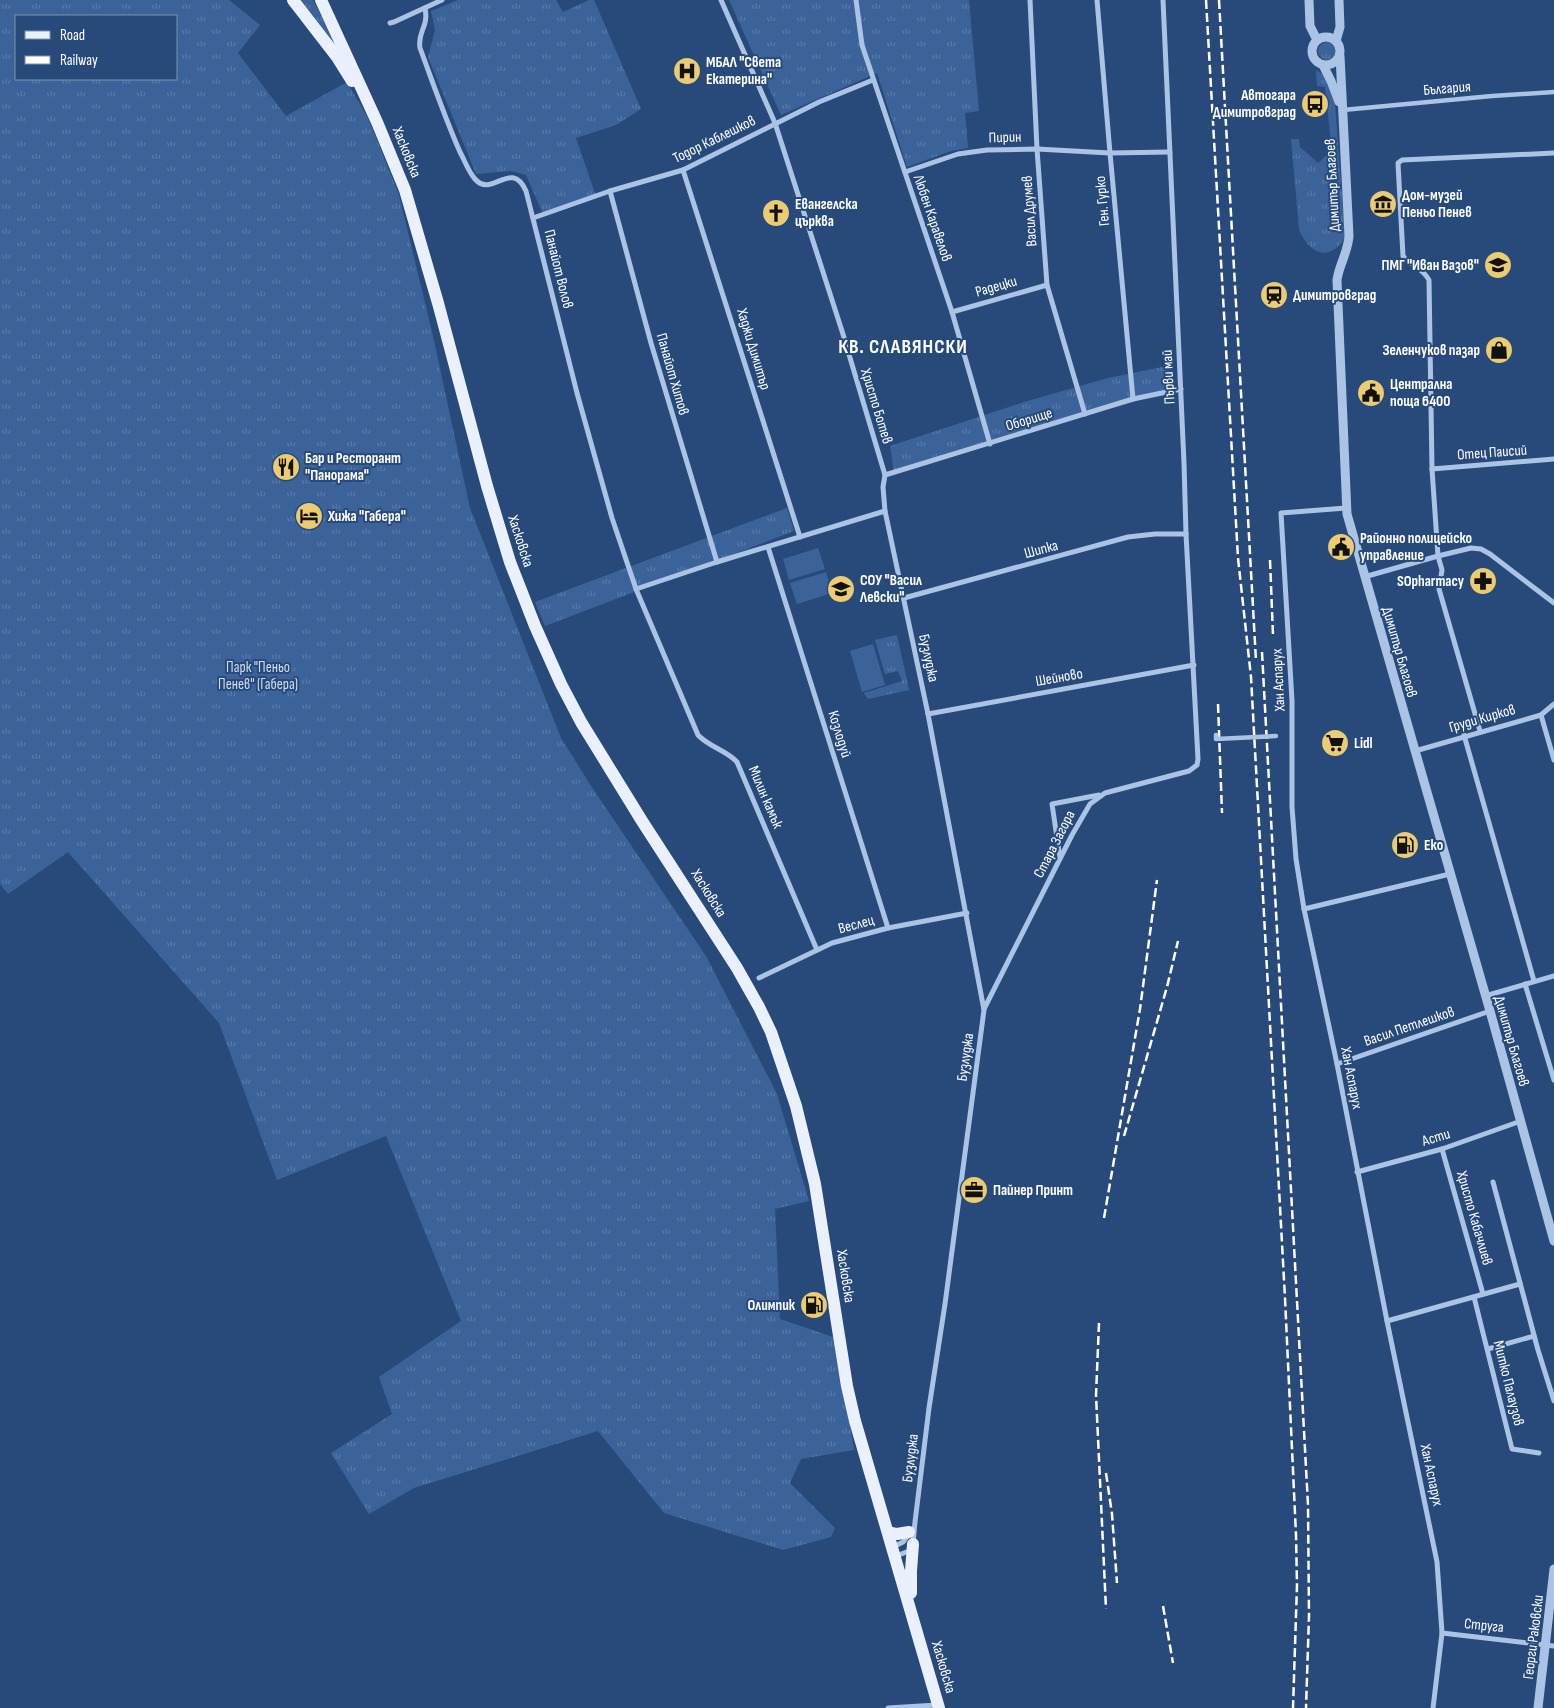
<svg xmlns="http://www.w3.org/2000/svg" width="1554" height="1708" viewBox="0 0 1554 1708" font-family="'Sofia Sans Condensed',sans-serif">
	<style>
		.grass { fill: url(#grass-tufts); fill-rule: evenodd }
		.garden { fill: #3b6399 }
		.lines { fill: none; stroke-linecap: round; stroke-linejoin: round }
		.pedestrian { stroke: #abc3e4; stroke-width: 4.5 }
		.minor { stroke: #abc3e4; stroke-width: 5 }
		.tertiary { stroke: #abc3e4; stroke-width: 9 }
		.primary { stroke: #ebf1fc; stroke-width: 12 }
		.rail { stroke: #fff; stroke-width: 2.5; stroke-dasharray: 9 4; stroke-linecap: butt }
		.pedestrian-bridge { stroke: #abc3e4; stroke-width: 4.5 }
		.labels { text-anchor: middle; stroke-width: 4; stroke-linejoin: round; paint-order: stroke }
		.poi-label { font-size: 15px; font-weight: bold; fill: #fff; stroke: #274a7b; text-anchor: start }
		.street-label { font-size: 15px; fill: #fff; stroke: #274a7b }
		.park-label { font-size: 15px; fill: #cedef3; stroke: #274a7b }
		.district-label { font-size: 20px; font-weight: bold; letter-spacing: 1px; fill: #fff; stroke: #274a7b }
	</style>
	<defs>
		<pattern id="grass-tufts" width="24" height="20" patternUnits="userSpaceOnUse" patternTransform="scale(1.25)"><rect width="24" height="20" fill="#3b6399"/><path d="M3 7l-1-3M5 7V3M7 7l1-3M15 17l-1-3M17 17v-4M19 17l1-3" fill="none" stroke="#587aa8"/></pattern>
	</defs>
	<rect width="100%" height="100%" fill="#274a7b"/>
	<g class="grass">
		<path d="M0,0H229L260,25L238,53L286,116L347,82L368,118L399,195L433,336L470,508L561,738L591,786L706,956L777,1094L809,1201L775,1209L780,1319L833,1337L839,1355L854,1450L801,1459L790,1483L835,1528L831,1537L783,1550L664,1513L598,1431L414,1488L369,1514L331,1453L392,1414L379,1377L461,1321L386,1136L277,1180L219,1023L68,852L8,894L0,884ZM16,16H176V79H16Z"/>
		<polygon points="301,0 313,0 341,53"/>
		<polygon points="458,0 556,0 563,12 589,0 594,0 641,109 616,125 576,138 596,196 543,214 526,175 511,171 476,174 428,57 435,30 431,11"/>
		<polygon points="729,0 969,0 979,111 965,113 968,148 951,151 907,167 877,73 781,115"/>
		<circle cx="1327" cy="51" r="9"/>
		<path d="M1316,70L1324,75L1335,103L1345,237C1331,263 1308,254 1299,229L1291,139H1299L1300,147L1318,163L1332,151L1325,87L1317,86Z"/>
		<polygon points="1172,365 1176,390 1050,425 894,472 890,446 1024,402 1108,378"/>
		<polygon points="787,508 794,531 545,626 535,602"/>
		<polygon points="897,635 909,690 868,699 864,693 902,681 898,671 885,674 875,640"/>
	</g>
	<g class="garden">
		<polygon points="818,548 825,569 789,580 783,559"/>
		<polygon points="826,572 832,593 797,604 790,583"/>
		<polygon points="873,644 885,685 862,692 850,651"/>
	</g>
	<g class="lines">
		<polyline class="pedestrian" points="1343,110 1492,96 1554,92"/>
		<g class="minor">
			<polyline points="721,0 775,123 842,331 885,475 883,487 885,511 928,714 984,1010 945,1304 929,1408 915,1522 913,1544 909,1551 896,1556"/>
			<polyline points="856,0 862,45 952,312 990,444"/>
			<polyline points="1030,0 1037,149 1047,285 1085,414"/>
			<polyline points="1097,0 1110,153 1133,399"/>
			<path d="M425,8C429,28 417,31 420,48C433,83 445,118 460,152C465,161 468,171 475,179C492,199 511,158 526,191L577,393L612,518L636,589L698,735C709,747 726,750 737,762L817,950"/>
			<polyline points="390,23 394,22 442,0"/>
			<polyline points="683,170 800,537"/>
			<polyline points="905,172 958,154 987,150 1037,149 1110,153 1170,152"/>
			<polyline points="610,191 651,343 717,562"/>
			<polyline points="533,218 610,191 683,170 819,102 873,80"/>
			<polyline points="952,312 1047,285"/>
			<polyline points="1432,469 1554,459"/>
			<polyline points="885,475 1133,399 1181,389"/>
			<polyline points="1346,508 1281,513 1292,701 1292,807 1296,859 1304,909 1337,1064 1387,1321 1437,1562 1442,1633 1433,1708"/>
			<polyline points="768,547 888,928"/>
			<polyline points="1364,577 1438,556 1471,548 1481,549 1490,554 1554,603"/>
			<polyline points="636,589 717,562 885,511"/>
			<polyline points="904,598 1128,537 1155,534 1186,534"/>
			<polyline points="928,714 1194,665"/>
			<polyline points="1541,715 1554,760"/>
			<path d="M1480,731L1439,589L1442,570L1438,556L1432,469L1429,280C1423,268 1410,266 1403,256L1398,163L1402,160L1554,153"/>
			<polyline points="1464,735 1534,981"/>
			<polyline points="1415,751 1541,715 1554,704"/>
			<polyline points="1060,858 1052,804 1099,795"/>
			<polyline points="1304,909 1450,874"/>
			<polyline points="759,978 832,943 888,928 967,913"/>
			<polyline points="1525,984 1554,1080"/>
			<polyline points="1485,996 1554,976"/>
			<polyline points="984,1009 1072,835 1090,804 1105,793 1189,771 1197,765 1198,759 1186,534 1184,463 1163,0"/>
			<polyline points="1337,1064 1490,1011"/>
			<polyline points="1442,1149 1483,1294"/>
			<polyline points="1357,1172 1442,1149 1521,1121"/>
			<polyline points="1493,1182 1538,1350 1554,1401"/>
			<polyline points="1474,1297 1512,1449 1539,1453"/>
			<polyline points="1387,1321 1520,1284"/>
			<polyline points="1488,1349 1534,1336"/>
			<polyline points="893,1547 903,1542 909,1534"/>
			<polyline points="1442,1633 1554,1646"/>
			<polyline points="888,1708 937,1705"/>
		</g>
		<g class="tertiary">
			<polyline points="1309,0 1310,26 1317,40"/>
			<circle cx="1326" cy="51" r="14"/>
			<polyline points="1336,41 1340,27 1339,0"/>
			<path d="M1340,56L1349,236C1348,252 1339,265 1337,280L1347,514L1490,1011L1554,1241"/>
			<polyline points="1323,65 1331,81 1339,102"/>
			<polyline points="1538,1708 1554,1569"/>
		</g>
		<g class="primary">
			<polyline points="293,0 337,57 352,81"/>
			<polyline points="321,0 377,122 405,190 438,303 487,486 510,562 535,626 561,684 581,722 642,821 737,968 759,1007 771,1032 796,1106 815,1184 847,1386 855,1421 939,1708"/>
			<polyline points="888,1532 897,1534 909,1532"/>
			<polyline points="911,1593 911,1571 913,1544"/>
		</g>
		<g class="rail">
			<polyline points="1206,0 1238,558 1251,677 1285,1298 1296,1535 1297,1585 1293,1708"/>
			<polyline points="1219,0 1256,661"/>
			<polyline points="1270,560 1273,635"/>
			<polyline points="1262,652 1308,1505 1309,1616 1306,1708"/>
			<polyline points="1218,704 1222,813"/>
			<polyline points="1124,1136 1167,987 1178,941"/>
			<polyline points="1104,1218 1140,1009 1157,880"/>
			<polyline points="1099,1323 1096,1395 1106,1609"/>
			<polyline points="1106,1473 1112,1514 1117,1583"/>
			<polyline points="1163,1606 1173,1663"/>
		</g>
		<polyline class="pedestrian-bridge" points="1216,735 1216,739 1276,736"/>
	</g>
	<defs>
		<g id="hospital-disc" transform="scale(1.4375)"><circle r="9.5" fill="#eccc71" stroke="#274a7b"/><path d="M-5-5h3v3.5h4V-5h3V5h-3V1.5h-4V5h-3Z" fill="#111"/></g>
		<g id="bus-disc" transform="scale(1.4375)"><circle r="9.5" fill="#eccc71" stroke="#274a7b"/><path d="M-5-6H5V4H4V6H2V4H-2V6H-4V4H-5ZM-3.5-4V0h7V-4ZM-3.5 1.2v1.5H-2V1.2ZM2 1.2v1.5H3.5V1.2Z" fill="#111"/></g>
		<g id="museum-disc" transform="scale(1.4375)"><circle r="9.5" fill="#eccc71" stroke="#274a7b"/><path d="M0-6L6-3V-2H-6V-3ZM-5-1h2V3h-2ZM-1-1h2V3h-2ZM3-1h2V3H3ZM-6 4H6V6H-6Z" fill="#111"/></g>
		<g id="church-disc" transform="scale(1.4375)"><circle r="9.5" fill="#eccc71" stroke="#274a7b"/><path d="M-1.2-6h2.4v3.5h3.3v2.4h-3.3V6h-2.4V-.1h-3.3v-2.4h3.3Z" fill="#111"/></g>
		<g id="school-disc" transform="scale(1.4375)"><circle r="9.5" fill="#eccc71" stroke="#274a7b"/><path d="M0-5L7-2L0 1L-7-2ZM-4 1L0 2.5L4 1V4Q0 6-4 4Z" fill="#111"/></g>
		<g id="station-disc" transform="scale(1.4375)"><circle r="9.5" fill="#eccc71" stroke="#274a7b"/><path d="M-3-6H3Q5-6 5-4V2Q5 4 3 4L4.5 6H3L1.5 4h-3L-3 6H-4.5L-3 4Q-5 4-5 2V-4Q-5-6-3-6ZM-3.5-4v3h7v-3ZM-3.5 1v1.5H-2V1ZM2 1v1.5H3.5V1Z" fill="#111"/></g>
		<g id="shop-disc" transform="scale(1.4375)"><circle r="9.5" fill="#eccc71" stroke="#274a7b"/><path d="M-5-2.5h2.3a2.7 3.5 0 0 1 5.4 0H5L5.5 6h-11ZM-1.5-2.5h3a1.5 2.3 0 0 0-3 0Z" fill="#111"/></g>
		<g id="civic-disc" transform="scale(1.4375)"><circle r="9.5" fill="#eccc71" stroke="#274a7b"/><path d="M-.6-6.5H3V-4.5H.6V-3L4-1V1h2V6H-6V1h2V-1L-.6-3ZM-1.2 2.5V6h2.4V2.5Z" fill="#111"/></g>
		<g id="restaurant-disc" transform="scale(1.4375)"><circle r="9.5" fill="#eccc71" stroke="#274a7b"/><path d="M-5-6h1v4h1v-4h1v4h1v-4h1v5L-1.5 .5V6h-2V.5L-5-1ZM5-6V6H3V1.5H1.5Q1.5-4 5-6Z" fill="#111"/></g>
		<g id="hotel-disc" transform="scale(1.4375)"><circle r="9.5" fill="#eccc71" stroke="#274a7b"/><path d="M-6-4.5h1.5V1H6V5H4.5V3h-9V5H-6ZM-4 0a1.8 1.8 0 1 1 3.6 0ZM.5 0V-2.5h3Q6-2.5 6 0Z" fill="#111"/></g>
		<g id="pharmacy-disc" transform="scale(1.4375)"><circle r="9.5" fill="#eccc71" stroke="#274a7b"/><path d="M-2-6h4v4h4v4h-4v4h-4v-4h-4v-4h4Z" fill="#111"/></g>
		<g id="supermarket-disc" transform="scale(1.4375)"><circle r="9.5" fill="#eccc71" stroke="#274a7b"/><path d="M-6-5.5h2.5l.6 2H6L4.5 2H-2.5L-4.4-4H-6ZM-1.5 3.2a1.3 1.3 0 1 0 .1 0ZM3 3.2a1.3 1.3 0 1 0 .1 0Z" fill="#111"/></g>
		<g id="fuel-disc" transform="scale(1.4375)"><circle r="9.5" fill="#eccc71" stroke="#274a7b"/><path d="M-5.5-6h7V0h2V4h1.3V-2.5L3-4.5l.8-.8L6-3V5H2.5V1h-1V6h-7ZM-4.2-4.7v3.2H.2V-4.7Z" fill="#111"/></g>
		<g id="office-disc" transform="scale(1.4375)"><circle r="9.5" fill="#eccc71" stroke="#274a7b"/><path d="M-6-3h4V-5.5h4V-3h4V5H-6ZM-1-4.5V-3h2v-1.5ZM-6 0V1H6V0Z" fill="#111"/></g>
	</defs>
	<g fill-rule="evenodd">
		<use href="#hospital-disc" x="687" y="71"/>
		<use href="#bus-disc" x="1315" y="104"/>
		<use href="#museum-disc" x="1383" y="204"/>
		<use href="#church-disc" x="776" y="213"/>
		<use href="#school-disc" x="1498" y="265"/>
		<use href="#station-disc" x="1274" y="295"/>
		<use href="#shop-disc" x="1499" y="350"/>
		<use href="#civic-disc" x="1371" y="393"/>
		<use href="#restaurant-disc" x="286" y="467"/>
		<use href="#hotel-disc" x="309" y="516"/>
		<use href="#civic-disc" x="1341" y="547"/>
		<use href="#pharmacy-disc" x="1483" y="581"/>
		<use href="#school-disc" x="841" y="589"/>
		<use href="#supermarket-disc" x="1335" y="743"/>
		<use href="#fuel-disc" x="1405" y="845"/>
		<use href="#office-disc" x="974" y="1190"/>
		<use href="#fuel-disc" x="814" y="1305"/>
	</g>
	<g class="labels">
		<g class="poi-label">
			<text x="706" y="67">МБАЛ "Света<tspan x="706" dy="17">Екатерина"</tspan></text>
			<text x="1296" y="100" text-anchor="end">Автогара<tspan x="1296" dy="17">Димитровград</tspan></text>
			<text x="1402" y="200">Дом-музей<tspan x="1402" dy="17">Пеньо Пенев</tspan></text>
			<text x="795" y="209">Евангелска<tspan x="795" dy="17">църква</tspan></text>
			<text x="1479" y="270" text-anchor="end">ПМГ "Иван Вазов"</text>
			<text x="1293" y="300">Димитровград</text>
			<text x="1480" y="355" text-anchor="end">Зеленчуков пазар</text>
			<text x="1390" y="389">Централна<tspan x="1390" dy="17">поща 6400</tspan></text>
			<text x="305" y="463">Бар и Ресторант<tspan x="305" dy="17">"Панорама"</tspan></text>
			<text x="328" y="521">Хижа "Габера"</text>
			<text x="1360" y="543">Районно полицейско<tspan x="1360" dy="17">управление</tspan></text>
			<text x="860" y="585">СОУ "Васил<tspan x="860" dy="17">Левски"</tspan></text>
			<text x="1464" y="586" text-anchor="end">SOpharmacy</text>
			<text x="1354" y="748">Lidl</text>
			<text x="1424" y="850">Еко</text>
			<text x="993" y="1195">Пайнер Принт</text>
			<text x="795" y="1310" text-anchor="end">Олимпик</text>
		</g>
		<g class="street-label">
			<text transform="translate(1447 88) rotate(-5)" y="5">България</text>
			<text transform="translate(1005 137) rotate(-2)" y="5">Пирин</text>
			<text transform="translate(714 139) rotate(-26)" y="5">Тодор Каблешков</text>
			<text transform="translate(407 152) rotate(68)" y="5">Хасковска</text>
			<text transform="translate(1332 185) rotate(-93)" y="5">Димитър Благоев</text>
			<text transform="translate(1102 201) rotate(-95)" y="5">Ген. Гурко</text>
			<text transform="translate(1029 211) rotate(-94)" y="5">Васил Друмев</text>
			<text transform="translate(933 218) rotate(71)" y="5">Любен Каравелов</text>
			<text transform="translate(559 269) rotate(76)" y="5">Панайот Волов</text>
			<text transform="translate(996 286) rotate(-16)" y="5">Радецки</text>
			<text transform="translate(754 349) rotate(73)" y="5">Хаджи Димитър</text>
			<text transform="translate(673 374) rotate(74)" y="5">Панайот Хитов</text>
			<text transform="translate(1168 377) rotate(-93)" y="5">Първи май</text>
			<text transform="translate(877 406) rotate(73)" y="5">Христо Ботев</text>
			<text transform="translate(1029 419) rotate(-17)" y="5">Оборище</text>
			<text transform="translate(1492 452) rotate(-4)" y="5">Отец Паисий</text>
			<text transform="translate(521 541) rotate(72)" y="5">Хасковска</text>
			<text transform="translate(1041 549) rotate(-15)" y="5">Шипка</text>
			<text transform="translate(1400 652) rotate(74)" y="5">Димитър Благоев</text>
			<text transform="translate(929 658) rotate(78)" y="5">Бузлуджа</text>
			<text transform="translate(1059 677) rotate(-10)" y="5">Шейново</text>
			<text transform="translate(1278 680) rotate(-93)" y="5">Хан Аспарух</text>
			<text transform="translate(1482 718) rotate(-16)" y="5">Груди Кирков</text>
			<text transform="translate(840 734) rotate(73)" y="5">Козлодуй</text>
			<text transform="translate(766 797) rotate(67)" y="5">Милин камък</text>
			<text transform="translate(1054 844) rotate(-63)" y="5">Стара Загора</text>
			<text transform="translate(709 893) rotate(58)" y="5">Хасковска</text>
			<text transform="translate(856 924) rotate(-15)" y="5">Веслец</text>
			<text transform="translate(1409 1026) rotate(-19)" y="5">Васил Петлешков</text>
			<text transform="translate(1512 1041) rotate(74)" y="5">Димитър Благоев</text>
			<text transform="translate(965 1057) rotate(-82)" y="5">Бузлуджа</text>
			<text transform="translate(1352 1078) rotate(79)" y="5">Хан Аспарух</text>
			<text transform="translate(1436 1137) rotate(-17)" y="5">Асти</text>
			<text transform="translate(1475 1218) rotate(74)" y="5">Христо Кабачлиев</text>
			<text transform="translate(846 1276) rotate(81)" y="5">Хасковска</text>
			<text transform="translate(1509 1383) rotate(76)" y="5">Митко Палаузов</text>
			<text transform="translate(910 1458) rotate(-83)" y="5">Бузлуджа</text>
			<text transform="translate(1432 1475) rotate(78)" y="5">Хан Аспарух</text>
			<text transform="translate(1484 1625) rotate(6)" y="5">Струга</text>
			<text transform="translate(1533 1637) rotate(-83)" y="5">Георги Раковски</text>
			<text transform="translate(944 1667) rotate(74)" y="5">Хасковска</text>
		</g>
		<g class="park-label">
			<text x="258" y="672">Парк "Пеньо<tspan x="258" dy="17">Пенев" (Габера)</tspan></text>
		</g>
		<g class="district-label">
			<text x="903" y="353">КВ. СЛАВЯНСКИ</text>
		</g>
	</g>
	<rect x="15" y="15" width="162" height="65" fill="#274a7b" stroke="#7d92b0"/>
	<rect x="25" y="31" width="25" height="8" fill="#ebf1fc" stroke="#7d92b0"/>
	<text x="60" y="40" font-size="15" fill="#ffffff">Road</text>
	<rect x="25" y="56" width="25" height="8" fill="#ffffff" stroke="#7d92b0"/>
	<text x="60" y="65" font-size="15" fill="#ffffff">Railway</text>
</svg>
